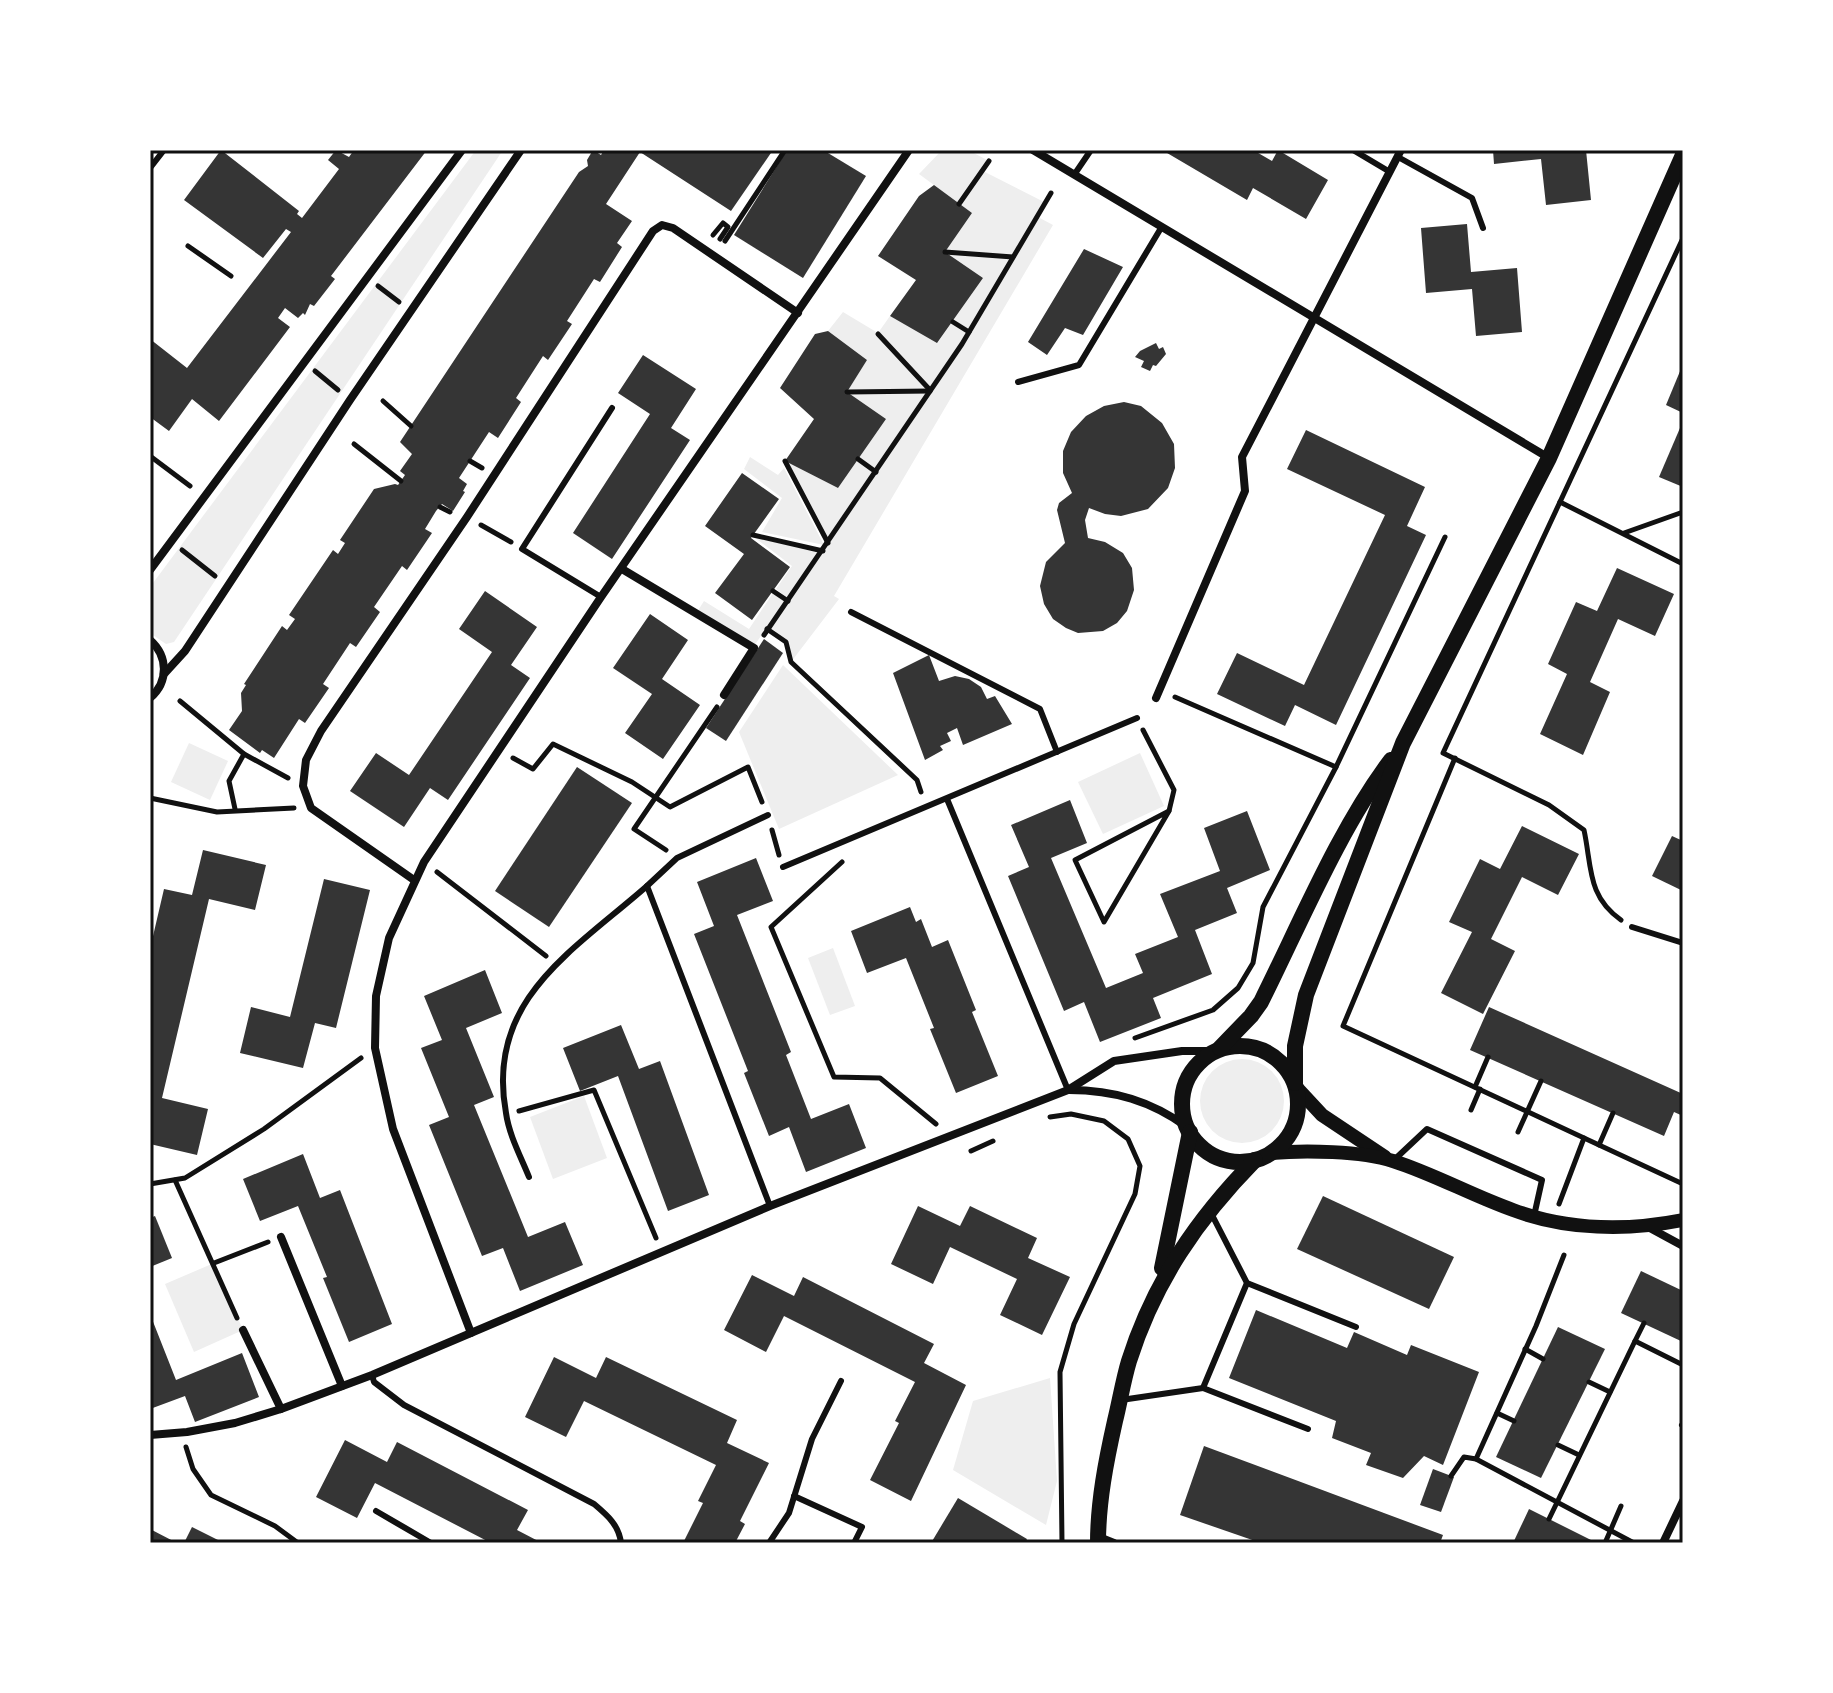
<svg xmlns="http://www.w3.org/2000/svg" width="1833" height="1693" viewBox="0 0 1833 1693" font-family="'PT Serif',serif">
	<style>
		.green { fill: #eee }
		.building { fill: #353535 }
		.lines { fill: none; stroke-linecap: round; stroke-linejoin: round }
		.path { stroke: #111; stroke-width: 5 }
		.service { stroke: #111; stroke-width: 6 }
		.minor { stroke: #111; stroke-width: 8 }
		.tertiary { stroke: #111; stroke-width: 14 }
		.secondary { stroke: #111; stroke-width: 16 }
		.neatline { fill: none; stroke: #111; stroke-width: 3 }
	</style>
	<rect width="100%" height="100%" fill="#fff"/>
	<g class="green">
		<polygon points="476,150 503,150 174,642 166,644 150,633 150,587"/>
		<polygon points="942,150 968,150 989,161 983,171 1046,203 1038,217 1053,225 834,596 839,599 791,662 786,642 767,629 788,598 776,589 792,566 754,537 819,553 827,541 785,461 838,488 886,419 847,392 867,360 828,331 843,312 878,333 890,316 938,342 983,278 945,252 972,213 919,174"/>
		<polygon points="750,457 778,475 784,468 824,545 762,532 782,498 744,469"/>
		<polygon points="773,593 785,601 754,646 697,612 704,601 749,629"/>
		<polygon points="783,665 898,775 779,829 739,732"/>
		<polygon points="189,743 228,761 210,800 171,782"/>
		<polygon points="1140,753 1164,806 1103,834 1078,782"/>
		<polygon points="833,948 855,1006 830,1015 808,958"/>
		<circle cx="1242" cy="1101" r="42"/>
		<polygon points="584,1096 607,1158 553,1179 530,1117"/>
		<polygon points="214,1263 243,1330 194,1352 165,1284"/>
		<polygon points="1050,1378 1057,1481 1046,1525 953,1470 973,1401"/>
	</g>
	<g class="building">
		<polygon points="221,150 299,211 297,214 302,218 339,169 328,160 336,150 349,157 354,150 427,150 331,276 335,279 314,306 310,304 305,315 303,313 298,318 285,308 278,318 290,327 219,421 192,399 169,431 150,417 150,339 187,368 291,232 286,229 263,258 184,200"/>
		<polygon points="593,150 601,155 604,150 773,150 731,211 640,152 606,204 632,221 617,243 622,247 600,282 594,279 567,321 572,324 548,360 543,356 516,398 521,402 498,438 489,432 459,478 467,484 463,491 465,492 453,511 442,504 436,511 425,529 432,533 407,570 402,566 374,607 380,612 356,647 350,643 323,684 329,688 305,723 299,719 274,758 262,750 260,753 229,730 242,711 241,693 246,685 244,684 282,626 287,630 295,619 289,615 333,550 338,554 345,543 340,540 374,489 395,484 398,485 405,475 400,471 412,454 400,442 579,172 588,166 587,160"/>
		<polygon points="787,150 823,150 866,176 803,278 734,235"/>
		<polygon points="1162,150 1253,150 1272,161 1278,150 1328,180 1306,219 1253,188 1247,200"/>
		<polygon points="1493,150 1586,150 1591,200 1546,205 1541,159 1494,164"/>
		<polygon points="934,185 972,213 945,252 983,278 937,343 890,316 916,280 878,256 919,196"/>
		<polygon points="1467,224 1471,272 1517,268 1522,332 1476,336 1472,289 1426,293 1421,228"/>
		<polygon points="1084,249 1123,267 1083,335 1065,328 1047,355 1028,342"/>
		<polygon points="828,331 867,360 847,392 886,419 838,488 785,461 814,419 780,388 815,334"/>
		<polygon points="1156,343 1159,349 1163,347 1166,354 1156,366 1153,365 1150,371 1141,367 1144,361 1135,357 1140,351"/>
		<polygon points="643,355 696,389 671,428 690,440 612,559 573,533 650,414 618,393"/>
		<polygon points="1683,364 1683,413 1666,405"/>
		<polygon points="1124,402 1141,406 1162,423 1174,444 1175,468 1168,488 1148,509 1121,516 1105,514 1089,508 1085,520 1088,538 1105,542 1123,553 1132,568 1134,590 1127,611 1117,623 1103,631 1078,633 1066,628 1053,619 1044,604 1040,586 1046,562 1065,543 1057,510 1059,503 1072,493 1063,473 1063,451 1071,432 1086,416 1104,406"/>
		<polygon points="1683,421 1683,487 1659,477"/>
		<polygon points="1306,430 1425,487 1407,526 1426,535 1336,725 1295,705 1285,726 1217,694 1237,653 1304,685 1385,515 1287,469"/>
		<polygon points="742,473 779,499 751,538 790,567 752,620 715,593 744,554 705,526"/>
		<polygon points="1617,568 1674,594 1655,636 1618,619 1590,682 1610,692 1583,755 1540,734 1567,674 1548,664 1576,602 1597,611"/>
		<polygon points="485,591 537,627 511,665 530,678 448,800 430,788 404,827 350,791 376,753 409,775 492,652 459,629"/>
		<polygon points="650,614 688,640 662,679 700,705 663,759 625,733 652,694 613,668"/>
		<polygon points="764,639 783,653 726,741 706,728"/>
		<polygon points="929,655 939,681 955,676 969,679 981,687 987,699 995,696 1012,724 963,745 957,728 947,733 951,741 940,746 943,750 925,760 893,673"/>
		<polygon points="577,767 632,803 549,927 495,891"/>
		<polygon points="1070,800 1087,843 1051,858 1106,988 1143,973 1135,954 1178,937 1160,894 1220,871 1204,828 1247,811 1270,870 1227,888 1237,913 1195,930 1212,974 1153,998 1161,1018 1100,1042 1084,1002 1064,1011 1008,876 1029,867 1011,825"/>
		<polygon points="1522,826 1579,854 1558,895 1522,877 1491,939 1515,951 1483,1014 1441,993 1472,932 1449,922 1480,859 1500,869"/>
		<polygon points="1672,836 1683,841 1683,891 1652,876"/>
		<polygon points="203,850 266,865 255,910 209,899 162,1098 208,1109 197,1155 150,1144 150,949 164,889 192,895"/>
		<polygon points="756,858 773,901 737,915 791,1052 786,1055 811,1119 849,1104 866,1148 806,1172 789,1127 769,1136 744,1073 748,1071 694,934 714,926 697,882"/>
		<polygon points="324,879 370,890 336,1028 315,1023 303,1068 240,1053 251,1007 290,1017"/>
		<polygon points="910,907 916,922 921,919 932,947 948,940 976,1010 972,1012 998,1076 956,1093 930,1029 934,1028 906,958 867,973 851,931"/>
		<polygon points="485,970 502,1013 466,1028 494,1097 474,1105 528,1237 565,1222 583,1265 520,1291 503,1248 482,1256 429,1125 449,1117 421,1048 442,1040 424,996"/>
		<polygon points="1489,1007 1683,1094 1683,1116 1674,1112 1664,1136 1470,1050"/>
		<polygon points="621,1025 639,1069 660,1061 709,1195 668,1211 618,1076 580,1091 563,1048"/>
		<polygon points="303,1154 320,1198 340,1190 392,1324 349,1342 323,1278 327,1277 298,1206 260,1221 243,1179"/>
		<polygon points="1323,1196 1454,1257 1429,1309 1297,1249"/>
		<polygon points="918,1206 960,1226 970,1206 1037,1238 1028,1258 1070,1277 1042,1335 1000,1315 1017,1279 950,1247 933,1284 891,1264"/>
		<polygon points="155,1216 172,1258 150,1267 150,1218"/>
		<polygon points="1641,1271 1683,1291 1683,1342 1621,1313"/>
		<polygon points="752,1275 794,1296 803,1277 934,1344 924,1363 966,1385 911,1501 870,1480 899,1423 895,1421 915,1382 784,1316 766,1352 724,1330"/>
		<polygon points="1256,1310 1347,1348 1354,1332 1407,1355 1411,1345 1479,1372 1443,1465 1424,1456 1403,1478 1366,1465 1371,1453 1332,1438 1336,1421 1229,1378"/>
		<polygon points="150,1314 176,1380 242,1353 259,1397 195,1422 185,1396 150,1409"/>
		<polygon points="1558,1327 1605,1349 1541,1478 1496,1457"/>
		<polygon points="554,1357 596,1378 606,1357 737,1420 727,1443 769,1463 740,1521 745,1524 735,1543 683,1543 703,1503 698,1501 716,1465 584,1401 566,1437 525,1417"/>
		<polygon points="345,1440 387,1462 397,1442 528,1510 517,1530 542,1543 491,1543 375,1483 357,1518 316,1497"/>
		<polygon points="1204,1446 1443,1535 1440,1543 1261,1543 1180,1515"/>
		<polygon points="1433,1469 1454,1477 1441,1512 1420,1505"/>
		<polygon points="958,1498 1027,1539 1025,1543 931,1543"/>
		<polygon points="1529,1509 1597,1543 1513,1543"/>
		<polygon points="192,1527 224,1543 184,1543"/>
		<polygon points="150,1529 177,1543 150,1543"/>
	</g>
	<g class="lines">
		<g class="path">
			<polyline points="959,204 989,161"/>
			<polyline points="713,235 723,223 728,227 720,239"/>
			<polyline points="725,241 785,150"/>
			<polyline points="188,246 231,276"/>
			<polyline points="945,252 1013,257"/>
			<polyline points="378,286 399,302"/>
			<polyline points="953,322 969,332"/>
			<polyline points="878,334 930,390"/>
			<polyline points="315,371 338,390"/>
			<polyline points="847,392 930,391"/>
			<polyline points="383,401 411,426"/>
			<polyline points="354,444 401,481"/>
			<polyline points="150,456 190,486"/>
			<polyline points="858,459 876,472"/>
			<polyline points="470,461 482,468"/>
			<polyline points="785,461 828,543"/>
			<polyline points="1560,502 1683,564"/>
			<polyline points="440,507 450,512"/>
			<polyline points="481,525 511,542"/>
			<polyline points="1624,533 1683,512"/>
			<polyline points="753,535 823,551"/>
			<polyline points="182,550 215,576"/>
			<polyline points="773,591 788,601"/>
			<polyline points="767,629 786,642 791,662 917,780 921,792"/>
			<polyline points="764,635 962,344 1051,193"/>
			<polyline points="1175,697 1336,767"/>
			<polyline points="180,701 244,754 229,781 235,809"/>
			<polyline points="1143,730 1174,790 1169,811"/>
			<polyline points="244,754 288,778"/>
			<polyline points="513,758 533,769 553,744 632,782 670,807 748,767 762,802"/>
			<polyline points="1455,758 1343,1026 1584,1138 1559,1204"/>
			<polyline points="150,798 217,812 294,808"/>
			<polygon points="1169,811 1104,922 1075,860"/>
			<polyline points="772,830 779,855"/>
			<polyline points="666,850 634,829 717,707"/>
			<polyline points="842,862 771,927 834,1077 880,1078 936,1124"/>
			<polyline points="437,872 546,956"/>
			<path d="M1621,920C1587,896 1592,867 1584,830L1549,805L1443,753L1683,238"/>
			<polyline points="1135,1038 1213,1010 1238,988 1253,963 1263,907 1336,767 1445,537"/>
			<polyline points="1475,1087 1488,1057"/>
			<polyline points="1471,1110 1480,1089"/>
			<polyline points="519,1111 594,1090 656,1238"/>
			<polyline points="1050,1117 1071,1114 1104,1121 1128,1139 1140,1166 1135,1194 1074,1324 1060,1372 1062,1543"/>
			<polyline points="1518,1132 1541,1081"/>
			<polyline points="1584,1138 1683,1184"/>
			<polyline points="1599,1145 1613,1113"/>
			<polyline points="971,1151 993,1141"/>
			<polyline points="175,1180 237,1318"/>
			<polyline points="150,1184 185,1178 264,1129 361,1058"/>
			<polyline points="214,1263 268,1242"/>
			<polyline points="1635,1341 1644,1323"/>
			<polyline points="1525,1349 1543,1359"/>
			<polyline points="1589,1382 1610,1392"/>
			<polyline points="1497,1413 1514,1421"/>
			<polyline points="1558,1445 1579,1455"/>
			<polyline points="186,1447 193,1469 211,1495 275,1526 298,1543"/>
			<polyline points="1476,1459 1536,1326 1564,1255"/>
			<polyline points="1451,1476 1464,1457 1476,1459 1634,1543"/>
			<polyline points="1549,1519 1635,1341 1683,1365"/>
			<polyline points="1605,1543 1621,1506"/>
		</g>
		<g class="service">
			<polyline points="1353,150 1390,172"/>
			<polyline points="1398,157 1472,198 1483,228"/>
			<polyline points="150,168 164,150"/>
			<polyline points="1074,175 1091,150"/>
			<polyline points="1018,382 1079,365 1161,228"/>
			<polyline points="601,597 522,549 612,408"/>
			<polyline points="851,612 1040,709 1057,752"/>
			<polyline points="947,799 1068,1090"/>
			<polyline points="783,867 1137,718"/>
			<polyline points="647,886 677,858 768,815"/>
			<polyline points="1632,927 1683,943"/>
			<polyline points="1394,1160 1427,1129 1542,1180 1534,1216"/>
			<path d="M529,1177C521,1157 509,1135 506,1113C485,1000 573,951 647,886L770,1206"/>
			<polyline points="1211,1213 1247,1283 1356,1327"/>
			<path d="M372,1375L374,1382L404,1405L594,1504C607,1515 619,1525 621,1543"/>
			<polyline points="1203,1388 1308,1429"/>
			<polyline points="1121,1400 1203,1388 1247,1283"/>
			<polyline points="1682,1425 1683,1426"/>
			<polyline points="794,1496 862,1527 854,1543"/>
			<polyline points="376,1511 431,1543"/>
			<polyline points="769,1543 789,1513 812,1439 841,1381"/>
		</g>
		<g class="minor">
			<polyline points="1033,150 1549,458"/>
			<polyline points="622,569 754,648 724,695"/>
			<polyline points="150,570 462,150"/>
			<path d="M150,640C168,656 169,682 150,698"/>
			<polyline points="164,674 185,651 350,400 521,150"/>
			<polyline points="1156,698 1245,491 1242,457 1401,150"/>
			<polyline points="414,880 311,808 303,786 306,760 321,731 467,517 653,231 662,225 673,228 798,313"/>
			<path d="M1069,1090C1114,1090 1151,1101 1187,1127"/>
			<polyline points="1648,1227 1683,1246"/>
			<polyline points="281,1237 342,1386"/>
			<polyline points="243,1330 281,1409"/>
			<polyline points="471,1333 393,1129 375,1048 376,996 389,938 424,862 601,597 909,150"/>
			<polyline points="150,1435 187,1432 235,1423 281,1409 372,1375 770,1206 1068,1090 1114,1061 1182,1051 1214,1051"/>
			<polyline points="1099,1537 1114,1543"/>
			<polyline points="1663,1543 1683,1501"/>
		</g>
		<g class="tertiary">
			<polyline points="1296,1087 1322,1115 1385,1157"/>
			<path d="M1271,1153C1305,1150 1361,1151 1393,1161C1434,1174 1473,1196 1513,1210C1567,1230 1627,1231 1683,1220"/>
		</g>
		<g class="secondary">
			<circle cx="1240" cy="1104" r="58"/>
			<path d="M1220,1048L1251,1016L1261,1002C1300,924 1339,829 1391,760"/>
			<polyline points="1295,1083 1295,1046 1306,995 1403,743 1549,458 1683,155"/>
			<polyline points="1162,1268 1190,1132"/>
			<path d="M1098,1543C1098,1502 1106,1461 1115,1421C1120,1401 1123,1381 1129,1361C1154,1282 1197,1219 1255,1160"/>
		</g>
	</g>
	<rect width="1833" height="1693" fill="none" stroke="#ffffff" stroke-width="304"/>
	<rect x="152" y="152" width="1529" height="1389" class="neatline"/>
</svg>
